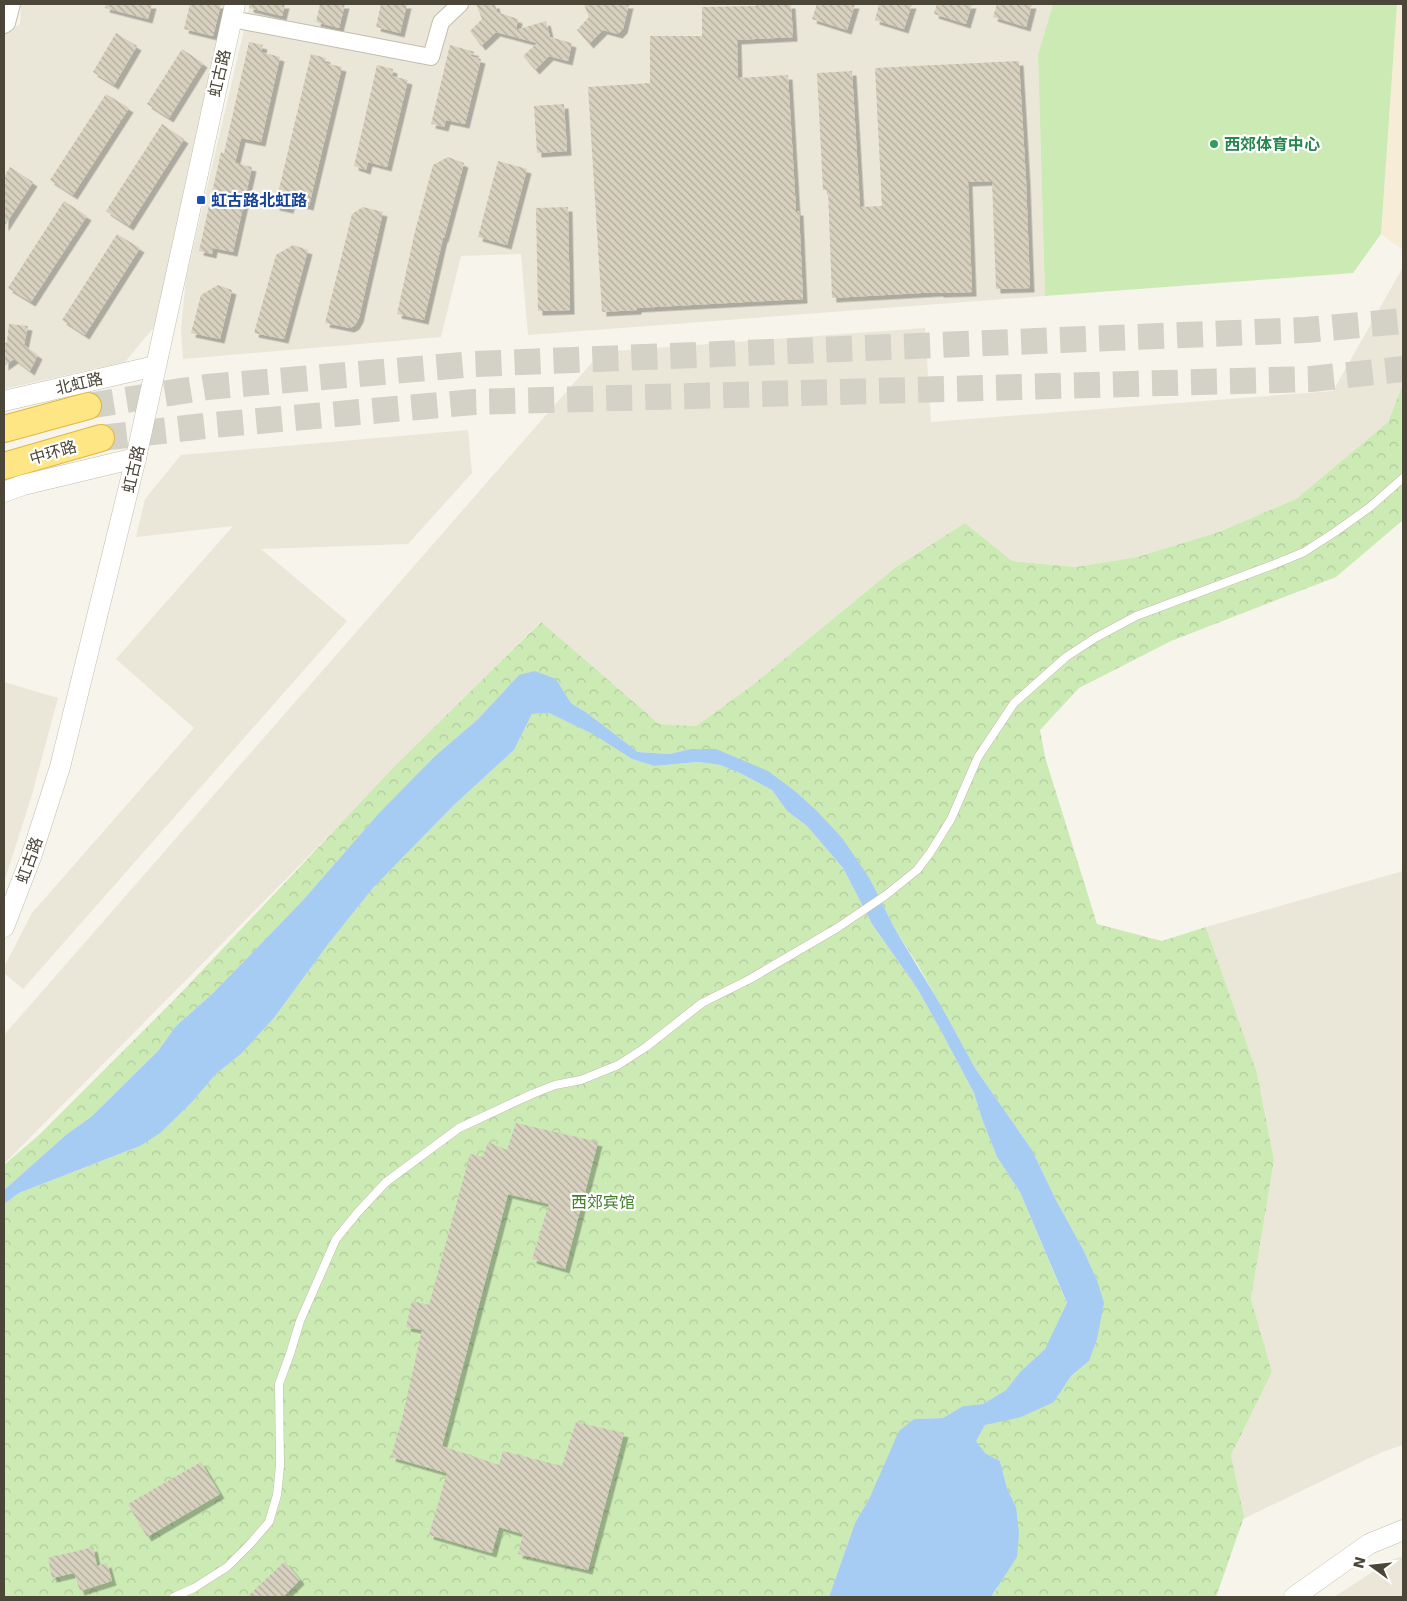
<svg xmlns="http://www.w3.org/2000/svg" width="1407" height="1601" viewBox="0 0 1407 1601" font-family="'DejaVu Sans','Noto Sans SC',sans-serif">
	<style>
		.residential { fill: #eae7d9 }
		.commercial { fill: #f7edd7 }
		.forest { fill: url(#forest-crowns) }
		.pitch { fill: #cceab4 }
		.water { fill: #a7ccf3 }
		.building { fill: url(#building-back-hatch); filter: url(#shadow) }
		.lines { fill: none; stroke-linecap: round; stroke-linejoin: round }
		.trunk-tunnel { stroke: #d4d1c7; stroke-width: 26; stroke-dasharray: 26 13; stroke-linecap: butt }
		.service-casing { stroke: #c2bdad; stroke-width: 9 }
		.minor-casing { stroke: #c2bdad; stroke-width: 18 }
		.tertiary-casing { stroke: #c2bdad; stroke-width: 21 }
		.trunk-casing { stroke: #e2b739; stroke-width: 28 }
		.service { stroke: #fff; stroke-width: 8 }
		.minor { stroke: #fff; stroke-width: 16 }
		.tertiary { stroke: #fff; stroke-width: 20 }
		.trunk { stroke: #ffe684; stroke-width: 26 }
		.leisure-dot { fill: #2e9e5b; stroke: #fff; stroke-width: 2 }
		.transit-dot { fill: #1a4fb4; stroke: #fff; stroke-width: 2 }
		.labels { text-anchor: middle; stroke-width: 4.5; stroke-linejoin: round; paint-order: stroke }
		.street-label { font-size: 16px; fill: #4b4638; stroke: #fff }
		.leisure-label { font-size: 16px; font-weight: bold; fill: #27864d; stroke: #fff; text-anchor: start }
		.transit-label { font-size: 16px; font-weight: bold; fill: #164399; stroke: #fff; text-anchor: start }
		.park-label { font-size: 16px; fill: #407f29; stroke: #fff }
	</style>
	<defs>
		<pattern id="forest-crowns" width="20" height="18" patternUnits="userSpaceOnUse" patternTransform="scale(1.25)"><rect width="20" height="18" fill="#cceab4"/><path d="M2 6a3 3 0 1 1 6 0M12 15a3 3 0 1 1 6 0" fill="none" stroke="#b1ca9c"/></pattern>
		<pattern id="building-back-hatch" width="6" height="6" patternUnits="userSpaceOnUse" patternTransform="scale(1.25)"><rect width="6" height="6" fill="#d8d1c0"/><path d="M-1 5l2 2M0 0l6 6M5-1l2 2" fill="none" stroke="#b1ab9d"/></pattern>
		<filter id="shadow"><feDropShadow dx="4.5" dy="4.5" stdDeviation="0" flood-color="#0004"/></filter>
	</defs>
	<rect width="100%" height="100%" fill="#f6f4eb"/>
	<g class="residential">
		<polygon points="21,4 227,4 154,327 125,362 4,389 4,34 20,24"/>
		<polygon points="250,4 1053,4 1038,54 1045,296 528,335 521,254 461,256 441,337 183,359 181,330 186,278"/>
		<polygon points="1403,267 1403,384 1388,422 1296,499 1219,532 1137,557 1076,567 1012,561 965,523 896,567 750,687 696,726 659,724 540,622 4,1164 4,1035 601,352 925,328 931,422 1333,391"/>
		<polygon points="468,430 472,473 408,544 261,549 347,621 23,989 4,973 4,967 32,913 194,728 116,659 233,526 136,537 145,499 181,455"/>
		<polygon points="4,682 58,698 31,798 4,882"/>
		<polygon points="1403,871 1403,1445 1382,1452 1243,1519 1231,1455 1272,1372 1251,1299 1274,1160 1257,1073 1206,927"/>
		<polygon points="1403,1556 1403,1597 1334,1597 1391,1560"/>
	</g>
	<polygon class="commercial" points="1397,4 1403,4 1403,250 1381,234"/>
	<g class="forest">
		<polygon points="1403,384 1403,520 1336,577 1171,641 1079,688 1040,730 1045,757 1097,924 1162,941 1206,927 1257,1073 1274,1160 1251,1299 1272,1372 1231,1455 1244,1517 1216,1597 991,1597 997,1589 1016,1507 1007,1488 1000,1461 985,1453 975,1442 985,1425 1054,1402 1071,1376 1089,1361 1097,1280 1084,1251 1057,1202 1032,1150 975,1068 918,965 895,929 870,879 795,791 691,749 669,754 638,752 587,713 571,703 556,679 506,689 477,720 435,756 379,813 304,899 255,950 211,995 176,1026 158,1051 91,1117 67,1134 4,1190 4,1165 40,1134 178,996 393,768 541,622 659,724 696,726 750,687 896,567 965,523 1012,561 1076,567 1137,557 1219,532 1296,499 1388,422"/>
		<polygon points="549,713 593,733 632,759 654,766 698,762 720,765 738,772 772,790 787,811 807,826 843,868 872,924 917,988 940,1029 974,1093 982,1119 997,1157 1020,1192 1067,1304 1045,1349 1020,1372 1006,1390 983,1404 963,1406 943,1418 914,1419 855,1523 829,1597 4,1597 4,1204 19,1193 140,1146 192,1102 216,1074 241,1054 274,1018 329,943 373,888 454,805 514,750 532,714"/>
	</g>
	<polygon class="pitch" points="1053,4 1397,4 1381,234 1353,273 1045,296 1038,54"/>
	<polygon class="water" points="535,671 556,679 571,703 587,713 638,752 669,754 691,749 716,749 768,771 795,791 818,812 842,838 870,879 895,929 940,1004 975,1068 1032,1150 1057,1202 1084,1251 1097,1280 1104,1303 1097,1339 1089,1361 1071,1376 1054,1402 1021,1417 985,1425 976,1441 985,1453 1000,1461 1007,1488 1016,1507 1019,1533 1017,1557 991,1597 829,1597 855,1523 870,1497 899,1431 914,1419 943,1418 963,1406 983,1404 1006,1390 1020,1372 1045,1349 1067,1303 1020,1192 997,1157 982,1119 974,1093 940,1029 917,988 872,924 843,868 807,826 787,811 772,790 738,772 720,765 698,762 654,766 632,759 593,734 549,713 532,714 514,750 454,805 373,888 329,943 274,1018 241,1054 216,1074 192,1102 160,1133 140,1146 19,1193 4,1204 4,1190 67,1134 91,1117 158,1051 176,1026 211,995 255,950 304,899 379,813 435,756 477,720 519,675"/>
	<g class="building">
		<polygon points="106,4 152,4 148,19 105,8"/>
		<polygon points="190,4 221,4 213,36 184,29"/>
		<polygon points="249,4 285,4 282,16 249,8"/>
		<polygon points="320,4 345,4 339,28 316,22"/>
		<polygon points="381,4 407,4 400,33 376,27"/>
		<polygon points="476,4 495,4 497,12 518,19 516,30 546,21 550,37 572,43 568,61 549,56 535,70 523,56 537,43 496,32 481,46 470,31 482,19"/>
		<polygon points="584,4 629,4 623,29 618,34 603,30 589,44 577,30 589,17"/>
		<polygon points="756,4 791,4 793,37 737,40 738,78 788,75 796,211 799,211 803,299 637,308 637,310 602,312 588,87 650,83 650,36 702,36 702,7 756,6"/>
		<polygon points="817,4 855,4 847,30 812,19"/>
		<polygon points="879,4 912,4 904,29 875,20"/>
		<polygon points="937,4 972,4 966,24 934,14"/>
		<polygon points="997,4 1032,4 1026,27 993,17"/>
		<polygon points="116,33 137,46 114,85 93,72"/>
		<polygon points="249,42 263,45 261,52 280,57 261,142 241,138 235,163 252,167 233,252 213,248 212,254 199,251 221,152 224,153"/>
		<polygon points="450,45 475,52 470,56 481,59 465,124 446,120 444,127 431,124"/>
		<polygon points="182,49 203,63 169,118 147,104"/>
		<polygon points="311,54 326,58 325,63 342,67 309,206 291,202 289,209 275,206"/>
		<polygon points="1019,61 1026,180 1030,288 996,289 992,181 968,182 972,292 939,293 939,292 832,298 828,190 823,190 817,73 852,71 860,207 882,206 875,68"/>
		<polygon points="377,65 393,69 392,76 408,80 387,167 368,162 366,170 354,166"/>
		<polygon points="106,94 129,108 73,195 50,180"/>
		<polygon points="564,104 567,151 537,153 534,106"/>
		<polygon points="162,124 184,139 129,226 106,211"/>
		<polygon points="448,157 464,163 444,238 443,238 424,320 397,314 415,231 433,165"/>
		<polygon points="498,161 527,169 507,245 478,237"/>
		<polygon points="10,167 33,182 4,227 4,177"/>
		<polygon points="64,201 87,216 31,302 8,288"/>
		<polygon points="363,207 383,212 359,318 355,325 350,328 325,323 352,214"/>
		<polygon points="568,207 570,310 538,311 536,208"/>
		<polygon points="117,234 140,248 85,335 62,320"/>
		<polygon points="293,245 308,250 284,339 254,333 276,255"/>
		<polygon points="218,285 232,290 220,339 191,333 201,295"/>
		<polygon points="9,324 28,326 24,345 38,355 30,371 14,359 4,366 4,344 7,342"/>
		<polygon points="516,1123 598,1142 565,1269 532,1259 549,1204 508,1194 442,1446 499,1465 503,1451 562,1466 576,1422 624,1433 588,1570 518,1554 523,1534 499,1527 492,1553 429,1535 447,1473 391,1457 402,1419 422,1330 406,1327 412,1301 429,1305 470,1154 483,1157 488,1142 507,1150"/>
		<polygon points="201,1462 220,1494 147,1537 128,1504"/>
		<polygon points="93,1547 97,1566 107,1563 112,1581 80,1591 74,1573 52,1578 48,1558"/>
		<polygon points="285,1561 300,1580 283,1597 247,1597"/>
	</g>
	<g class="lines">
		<g class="trunk-tunnel">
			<polyline points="88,406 207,387 475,364 1306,330 1403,321"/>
			<polyline points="101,438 213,425 474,402 1311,379 1403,369"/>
		</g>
		<g class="service-casing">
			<polyline id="service" points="174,1597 194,1588 227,1567 250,1544 269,1522 277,1495 280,1466 279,1384 290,1354 300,1321 336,1239 358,1212 386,1182 459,1128 532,1094 555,1085 581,1080 618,1065 646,1047 702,1003 750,979 837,928 886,895 917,870 930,853 951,819 978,757 1014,703 1066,657 1095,638 1136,616 1275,564 1304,552 1335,532 1370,507 1403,478"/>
		</g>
		<g class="minor-casing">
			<g id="minor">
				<polyline points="232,19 431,57 441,22 460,4"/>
				<polyline points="4,25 7,23 12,4"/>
			</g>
		</g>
		<g class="tertiary-casing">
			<g id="tertiary">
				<polyline points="4,401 155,366"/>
				<polyline points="4,492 23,485 136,458"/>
				<polyline points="4,927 31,857 60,767 136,458 235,4"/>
				<polyline points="1294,1597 1369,1544 1403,1530"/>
			</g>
		</g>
		<g class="trunk-casing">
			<g id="trunk">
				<polyline points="4,429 88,406"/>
				<polyline points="4,466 101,438"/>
			</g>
		</g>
		<use href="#service" class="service"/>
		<use href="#minor" class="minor"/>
		<use href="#tertiary" class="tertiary"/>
		<use href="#trunk" class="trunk"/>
	</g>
	<circle class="leisure-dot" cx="1214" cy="144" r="5"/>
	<rect class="transit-dot" x="196" y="195" width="10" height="10" rx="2.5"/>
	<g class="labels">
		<g class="street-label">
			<text transform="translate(219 73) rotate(-77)" y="6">虹古路</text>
			<text transform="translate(79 383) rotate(-13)" y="6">北虹路</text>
			<text transform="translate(53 452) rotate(-16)" y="6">中环路</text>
			<text transform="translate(133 469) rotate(-77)" y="6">虹古路</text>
			<text transform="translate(29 860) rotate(-70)" y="6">虹古路</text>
		</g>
		<g class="leisure-label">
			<text x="1224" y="150">西郊体育中心</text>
		</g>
		<g class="transit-label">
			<text x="211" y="206">虹古路北虹路</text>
		</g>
		<g class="park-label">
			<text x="603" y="1208">西郊宾馆</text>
		</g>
	</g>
	<rect width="1407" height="1601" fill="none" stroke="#4b4638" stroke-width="10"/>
	<g transform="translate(1372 1566) rotate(285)" stroke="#ffffff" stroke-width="4" paint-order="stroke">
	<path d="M0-4L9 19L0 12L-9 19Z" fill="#4b4638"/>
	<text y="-8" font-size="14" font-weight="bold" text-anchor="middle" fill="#4b4638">N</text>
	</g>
</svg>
